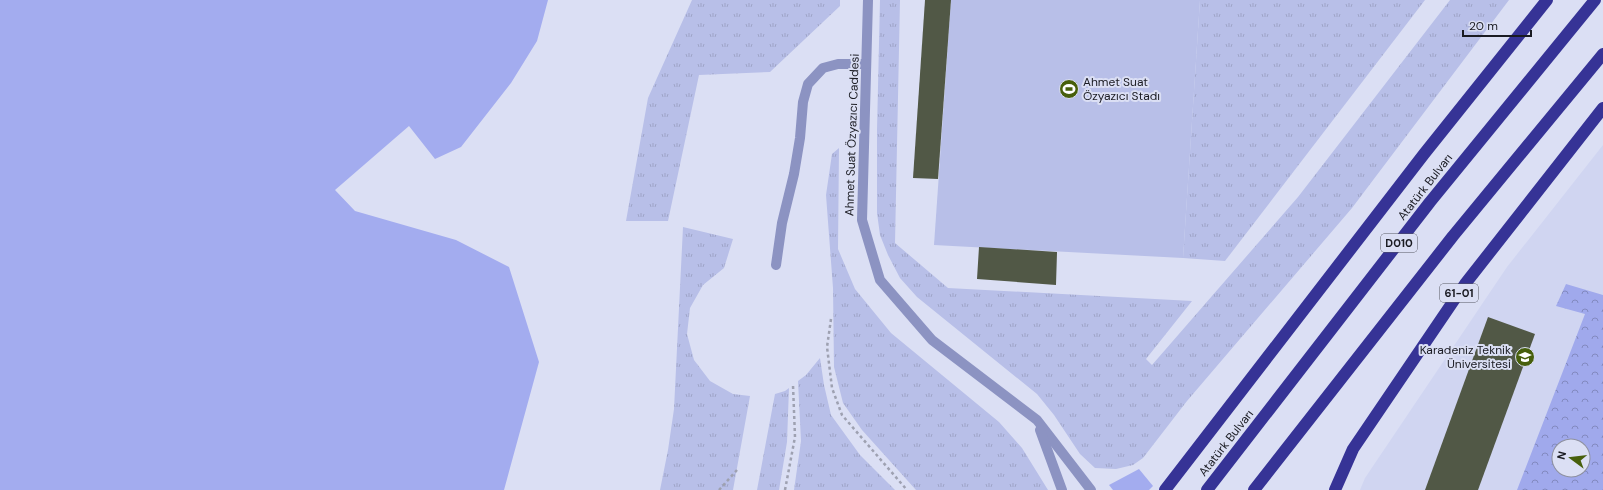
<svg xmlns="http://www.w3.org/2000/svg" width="1603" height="490" viewBox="0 0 1603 490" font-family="'DM Sans',sans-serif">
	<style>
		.built { fill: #d0d5f1; fill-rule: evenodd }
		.grass { fill: url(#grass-tufts) }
		.forest { fill: url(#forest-crowns); fill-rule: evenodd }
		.pitch { fill: #b8bfe8 }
		.water { fill: #a3acef }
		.building { fill: #515846 }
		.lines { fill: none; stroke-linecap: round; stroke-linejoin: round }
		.path { stroke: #9ea1b1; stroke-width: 2.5; stroke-dasharray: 3 3; stroke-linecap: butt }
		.minor { stroke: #8c93c2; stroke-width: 10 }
		.highway { stroke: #363396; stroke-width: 12 }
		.labels { text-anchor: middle; stroke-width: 4; stroke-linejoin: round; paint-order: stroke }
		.shield { fill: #dbdff4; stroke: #545661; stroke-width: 1 }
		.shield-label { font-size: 11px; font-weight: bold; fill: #1a1b22 }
		.poi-label { font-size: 12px; fill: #1a1b22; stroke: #dbdff4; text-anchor: start }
		.street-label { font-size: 12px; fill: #1a1b22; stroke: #dbdff4 }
	</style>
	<defs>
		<pattern id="grass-tufts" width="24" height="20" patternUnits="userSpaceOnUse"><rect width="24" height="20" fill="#b8bfe8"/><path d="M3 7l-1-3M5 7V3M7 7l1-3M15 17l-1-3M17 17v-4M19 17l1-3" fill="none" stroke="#9ea4c7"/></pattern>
		<pattern id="forest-crowns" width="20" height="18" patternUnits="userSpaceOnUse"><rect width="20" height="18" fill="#a0a9ec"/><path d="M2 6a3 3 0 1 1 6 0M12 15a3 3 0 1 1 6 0" fill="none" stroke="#8289bf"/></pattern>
	</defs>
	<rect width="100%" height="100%" fill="#dbdff4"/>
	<path class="built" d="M1603,145V490H1360L1365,478L1507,267ZM1559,446H1583V470H1559Z"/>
	<g class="grass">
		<polygon points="692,0 840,0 840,6 770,72 699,75 668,221 626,221 648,98"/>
		<polygon points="880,0 900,0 895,243 948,288 1192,301 1146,359 1152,365 1298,197 1450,0 1509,0 1352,208 1187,401 1143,458 1133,465 1116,469 1095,468 1080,454 1054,415 1037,394 917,297 900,278 888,255 880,235 877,213 877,130"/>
		<polygon points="1200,0 1425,0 1225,261 1183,258"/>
		<polygon points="839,148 838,249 855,289 891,333 999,422 1022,448 1048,490 916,490 862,430 843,403 834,367 833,288 826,195 832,154"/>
		<polygon points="683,227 733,239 724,268 703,285 690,308 687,334 694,360 710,381 733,394 750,396 733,490 660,490 668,450 674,409"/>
		<polygon points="820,358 824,385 831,415 860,455 895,490 794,490 801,441 798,381 806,375"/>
		<polygon points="789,388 787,442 779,490 757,490 775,394 785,391"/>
	</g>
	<path class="forest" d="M1566,284L1603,295V490H1517L1585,314L1556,306ZM1559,446H1583V470H1559Z"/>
	<polygon class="pitch" points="951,0 1200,0 1183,258 934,245"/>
	<g class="water">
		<polygon points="0,0 548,0 537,41 511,83 461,147 435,159 409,126 335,190 355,211 456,240 509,267 539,362 504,490 0,490"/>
		<polygon points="1139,469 1153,486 1149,490 1113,490 1109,485"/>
	</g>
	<g class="building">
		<polygon points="925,0 951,0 938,179 913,178"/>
		<polygon points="979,247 1057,252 1056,285 977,279"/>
		<polygon points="1488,317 1535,334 1478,490 1425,490"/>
	</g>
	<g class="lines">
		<g class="path">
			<polyline points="831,319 827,347 832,388 842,415 907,490"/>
			<polyline points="719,490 737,470"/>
			<polyline points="785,490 795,437 793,385"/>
		</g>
		<g class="minor">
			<polyline points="868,0 862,220 880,280 932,340 1037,420 1091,490"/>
			<polyline points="776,265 782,223 794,174 800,138 803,102 808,84 823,68 838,64 866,64"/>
			<polyline points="1040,430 1062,490"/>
		</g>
		<g class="highway">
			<polyline points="1165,490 1424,154 1547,0"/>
			<polyline points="1207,490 1430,202 1595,0"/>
			<polyline points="1254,490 1453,236 1603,54"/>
			<polyline points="1335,490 1353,449 1465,284 1603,108"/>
		</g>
	</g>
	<defs>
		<g id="stadium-disc" transform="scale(1)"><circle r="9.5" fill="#475f0c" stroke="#dbdff4"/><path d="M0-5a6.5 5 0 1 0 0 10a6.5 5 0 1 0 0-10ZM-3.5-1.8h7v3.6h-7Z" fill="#fff"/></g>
		<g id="university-disc" transform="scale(1)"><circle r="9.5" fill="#475f0c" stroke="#dbdff4"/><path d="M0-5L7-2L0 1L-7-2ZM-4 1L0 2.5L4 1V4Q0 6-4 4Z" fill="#fff"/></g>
	</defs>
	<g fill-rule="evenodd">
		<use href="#stadium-disc" x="1069" y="89"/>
		<use href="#university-disc" x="1525" y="357"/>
	</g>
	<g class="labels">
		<g class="shield">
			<rect x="1381" y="234" width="36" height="18" rx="3"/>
			<rect x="1440" y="284" width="38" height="18" rx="3"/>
		</g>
		<g class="shield-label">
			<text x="1399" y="247">D010</text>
			<text x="1459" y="297">61-01</text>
		</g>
		<g class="poi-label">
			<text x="1083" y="86">Ahmet Suat<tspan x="1083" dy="14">Özyazıcı Stadı</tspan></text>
			<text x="1511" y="354" text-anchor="end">Karadeniz Teknik<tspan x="1511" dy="14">Üniversitesi</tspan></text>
		</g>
		<g class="street-label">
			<text transform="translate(852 135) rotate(-88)" y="4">Ahmet Suat Özyazıcı Caddesi</text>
			<text transform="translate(1425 187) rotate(-52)" y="4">Atatürk Bulvarı</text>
			<text transform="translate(1226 443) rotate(-52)" y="4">Atatürk Bulvarı</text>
		</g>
	</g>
	<g transform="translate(1571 458) rotate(285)"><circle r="19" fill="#dbdff4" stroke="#8e91a0"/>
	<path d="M0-3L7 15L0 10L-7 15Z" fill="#475f0c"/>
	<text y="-6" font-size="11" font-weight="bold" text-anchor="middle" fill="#1a1b22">N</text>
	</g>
	<path d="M1463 30v6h68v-6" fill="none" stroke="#1a1b22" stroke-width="2"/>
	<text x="1469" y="30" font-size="12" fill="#1a1b22" stroke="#dbdff4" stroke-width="3" paint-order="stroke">20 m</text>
</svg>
